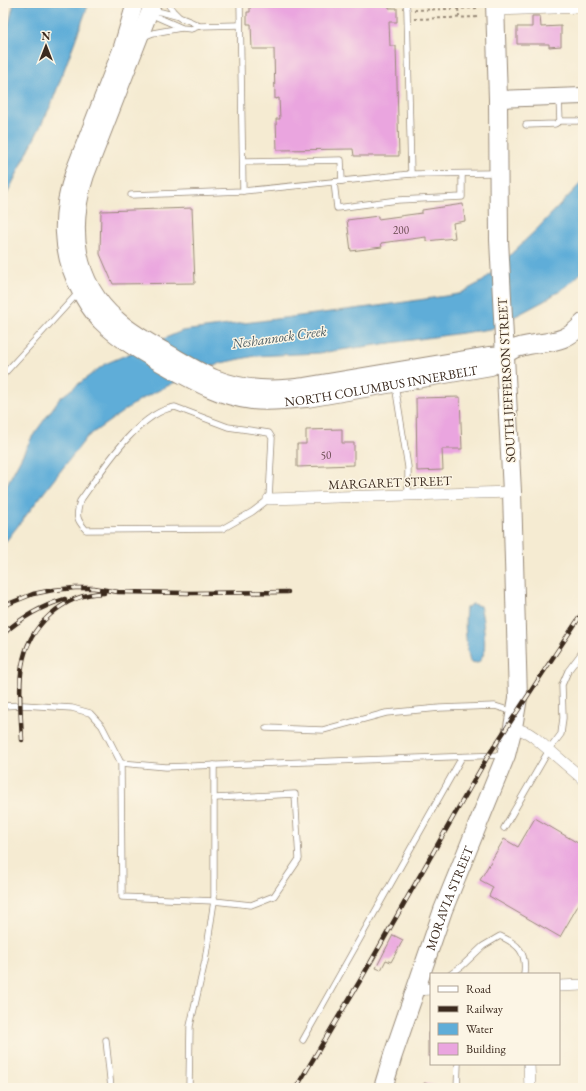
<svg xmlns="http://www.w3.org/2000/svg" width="586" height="1091" viewBox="0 0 586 1091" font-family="'EB Garamond',serif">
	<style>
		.water { fill: #5eadd8; stroke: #4c6c7b }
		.building { fill: #eaa5df }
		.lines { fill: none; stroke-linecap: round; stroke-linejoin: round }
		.service-casing { stroke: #988a78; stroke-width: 7 }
		.minor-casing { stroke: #988a78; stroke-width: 12 }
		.secondary-casing { stroke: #988a78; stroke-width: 18 }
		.primary-casing { stroke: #988a78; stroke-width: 20 }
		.path { stroke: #988a78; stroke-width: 2; stroke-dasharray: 3 3; stroke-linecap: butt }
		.service { stroke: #fff; stroke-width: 5.5 }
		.minor { stroke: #fff; stroke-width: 11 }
		.secondary { stroke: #fff; stroke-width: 16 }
		.primary { stroke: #fff; stroke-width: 18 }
		.rail-casing { stroke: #3b2a1e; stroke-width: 4.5 }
		.rail { stroke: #fcf5e5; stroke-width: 3; stroke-dasharray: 9; stroke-linecap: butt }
		.labels { text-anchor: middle; stroke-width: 3; stroke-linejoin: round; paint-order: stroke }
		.number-label { font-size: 11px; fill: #67494e }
		.street-label { font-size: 13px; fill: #3b2a1e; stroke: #fcf5e5 }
		.water-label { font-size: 14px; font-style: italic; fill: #47585f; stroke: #fcf5e5 }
	</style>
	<rect width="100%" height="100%" fill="#fcf5e5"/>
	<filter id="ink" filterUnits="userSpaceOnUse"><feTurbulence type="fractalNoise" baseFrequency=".025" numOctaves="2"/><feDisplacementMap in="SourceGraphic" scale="8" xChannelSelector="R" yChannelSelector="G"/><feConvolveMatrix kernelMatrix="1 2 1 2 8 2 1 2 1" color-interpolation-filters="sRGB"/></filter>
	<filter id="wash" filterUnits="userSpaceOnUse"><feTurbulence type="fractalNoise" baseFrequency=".012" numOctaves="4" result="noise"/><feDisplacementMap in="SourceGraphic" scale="16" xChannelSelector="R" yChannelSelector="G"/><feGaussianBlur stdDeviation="0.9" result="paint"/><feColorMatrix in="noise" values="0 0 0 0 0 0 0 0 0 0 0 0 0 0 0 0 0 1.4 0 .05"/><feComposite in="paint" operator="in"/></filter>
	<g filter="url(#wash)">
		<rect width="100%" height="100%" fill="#f5ebd2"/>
		<g class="water">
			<polygon points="14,3 89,3 51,105 3,202 3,48"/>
			<polygon points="583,181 583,271 567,286 544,301 491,329 319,353 255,356 221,363 201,372 185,377 138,401 87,437 3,545 3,492 32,437 60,398 105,364 182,331 385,305 459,294 483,281 538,228"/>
			<path d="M472,604L480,606C483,616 486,642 484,652C483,657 481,659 478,663L470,662C466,645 464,625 466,608Z"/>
		</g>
		<g id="blocks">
			<g class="building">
				<polygon points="250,3 389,3 389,8 397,8 397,22 389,22 390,46 396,46 399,156 354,156 353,149 277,150 276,119 280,119 279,98 275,99 274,49 252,49 251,24 247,24 247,12 250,12"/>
				<polygon points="532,16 540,16 541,27 561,26 561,46 549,47 549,44 517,44 517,27 532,27"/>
				<polygon points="463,204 465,221 453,223 455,238 426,241 426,237 381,243 382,247 351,251 347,220 378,216 378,219 422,213 422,210"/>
				<polygon points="192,208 195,283 113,284 100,254 101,211"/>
				<polygon points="460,397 462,449 442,449 443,470 417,471 416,398"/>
				<polygon points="342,429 342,443 354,443 354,465 297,467 297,444 306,444 306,430"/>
				<polygon points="535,818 583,846 583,897 560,937 489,896 493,887 480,880 504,839 518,847"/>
				<polygon points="393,935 403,940 391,962 386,960 381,970 376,968"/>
				<rect x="428" y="1033" width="3" height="23"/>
				<polygon points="424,1083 442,1087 442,1088 423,1088"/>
			</g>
		</g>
	</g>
	<g filter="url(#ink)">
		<use href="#blocks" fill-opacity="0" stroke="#988a78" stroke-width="1"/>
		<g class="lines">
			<g class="service-casing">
				<g id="service">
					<polyline points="167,3 173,11 180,18"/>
					<polyline points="240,3 243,191"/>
					<polyline points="406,3 407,10 411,174"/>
					<path d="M152,11C163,11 190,20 199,26"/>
					<polyline points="151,12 157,17 182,28 191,29 199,26 240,25"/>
					<polyline points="143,37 153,33 181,28"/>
					<polyline points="560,121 577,121"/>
					<polyline points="526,125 555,124 560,121 559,99"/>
					<polyline points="243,162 341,160 342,181"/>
					<polyline points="334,182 337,208 398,200 462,197 462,174"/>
					<polyline points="131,195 243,191 411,174 496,173"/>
					<polyline points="3,375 78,293"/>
					<polyline points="395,385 408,467 408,495"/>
					<path d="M175,407L228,427L269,433L272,438L269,499L252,512L222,529L86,530C76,519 76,516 80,501C101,472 138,412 175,407Z"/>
					<polyline points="3,706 23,705 72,708 90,713 102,726 121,763 166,767 503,755"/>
					<polyline points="266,728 323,730 386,713 440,708 495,706 514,712"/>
					<polyline points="121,763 122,897 214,901 214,765"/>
					<polyline points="504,828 549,750 561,734 563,718 562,685 568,671 583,651"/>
					<path d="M451,974L462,966L483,946L500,936C518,944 527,952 524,974"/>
					<polyline points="106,1040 111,1088"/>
					<polyline points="303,1040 462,757"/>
					<polyline points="189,1088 190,1026 205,961 214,901 251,905 274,896 299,859 295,794 215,798"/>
					<polyline points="457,1088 458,1064"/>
				</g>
			</g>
			<g class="minor-casing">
				<g id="minor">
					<polyline points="495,10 583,7"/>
					<polyline points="269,499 512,492"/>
					<polyline points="513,727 528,733 534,737 583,779"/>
					<polyline points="559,986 583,985"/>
					<polyline points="415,990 431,989"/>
					<polyline points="529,1064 530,1088"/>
				</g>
			</g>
			<g class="secondary-casing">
				<g id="secondary">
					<path id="s1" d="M135,3L121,50L74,171C60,212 59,251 80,291C85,302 92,312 100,321C118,339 139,351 160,363C189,379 218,397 252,401C270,403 288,401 307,399L491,367L506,354"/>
					<path d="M153,3L86,175C69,226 74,282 117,319C131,332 148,341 165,351C181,360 198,371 215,378C245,390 274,390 305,386L490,355L506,354"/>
					<polyline points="498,99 583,96"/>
				</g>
			</g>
			<g class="primary-casing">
				<g id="primary">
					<path d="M506,354C510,351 515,348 520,347C545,340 564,346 583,323"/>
					<path id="s2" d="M383,1088L393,1055L443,910L506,755L513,727L518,698L512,492L499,240L498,99L495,3"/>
				</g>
			</g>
			<g class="path">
				<polyline points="458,9 459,17"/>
				<polyline points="414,10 479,8"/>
				<polyline points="414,19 479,17"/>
			</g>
			<use href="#service" class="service"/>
			<use href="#minor" class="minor"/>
			<use href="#secondary" class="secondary"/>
			<use href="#primary" class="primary"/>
			<g class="rail-casing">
				<g id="rail">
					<polyline points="3,606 33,594 53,590 75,588 94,588 118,592 189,593 288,592"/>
					<path d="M3,634C21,618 42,606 65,599"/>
					<path d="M22,740C21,718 18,687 22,666C28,626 63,594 104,593"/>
					<polyline points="296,1088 361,979 488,756 583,612"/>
				</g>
			</g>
			<use href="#rail" class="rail"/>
		</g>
	</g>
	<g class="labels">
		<g class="number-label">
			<text x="401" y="234">200</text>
			<text x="326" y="459">50</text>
		</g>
		<g class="street-label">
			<text transform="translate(506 380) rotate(-93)" y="5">SOUTH JEFFERSON STREET</text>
			<text dy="5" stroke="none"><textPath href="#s1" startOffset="643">NORTH COLUMBUS INNERBELT</textPath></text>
			<text transform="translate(390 482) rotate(-2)" y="5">MARGARET STREET</text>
			<text dy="5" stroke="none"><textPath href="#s2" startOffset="201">MORAVIA STREET</textPath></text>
		</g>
		<g class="water-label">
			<text transform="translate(279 337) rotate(-8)" y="5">Neshannock Creek</text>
		</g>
	</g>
	<rect width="586" height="1091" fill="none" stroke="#fcf5e5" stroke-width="16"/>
	<rect x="430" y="973" width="130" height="92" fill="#fcf5e5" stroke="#afa495"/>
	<rect x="438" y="986" width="20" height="6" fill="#ffffff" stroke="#afa495"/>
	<text x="466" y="993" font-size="12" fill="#3b2a1e">Road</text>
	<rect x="438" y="1006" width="20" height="6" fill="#3b2a1e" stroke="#afa495"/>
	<text x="466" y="1013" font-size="12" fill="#3b2a1e">Railway</text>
	<rect x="438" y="1023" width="20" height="12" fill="#5eadd8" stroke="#afa495"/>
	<text x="466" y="1033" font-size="12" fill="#3b2a1e">Water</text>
	<rect x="438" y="1043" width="20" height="12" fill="#eaa5df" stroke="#afa495"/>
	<text x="466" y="1053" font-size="12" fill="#3b2a1e">Building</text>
	<g transform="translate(46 46)" stroke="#fcf5e5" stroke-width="3" paint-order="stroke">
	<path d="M0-3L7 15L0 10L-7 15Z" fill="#3b2a1e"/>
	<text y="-6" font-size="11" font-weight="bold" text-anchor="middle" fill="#3b2a1e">N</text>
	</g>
</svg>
